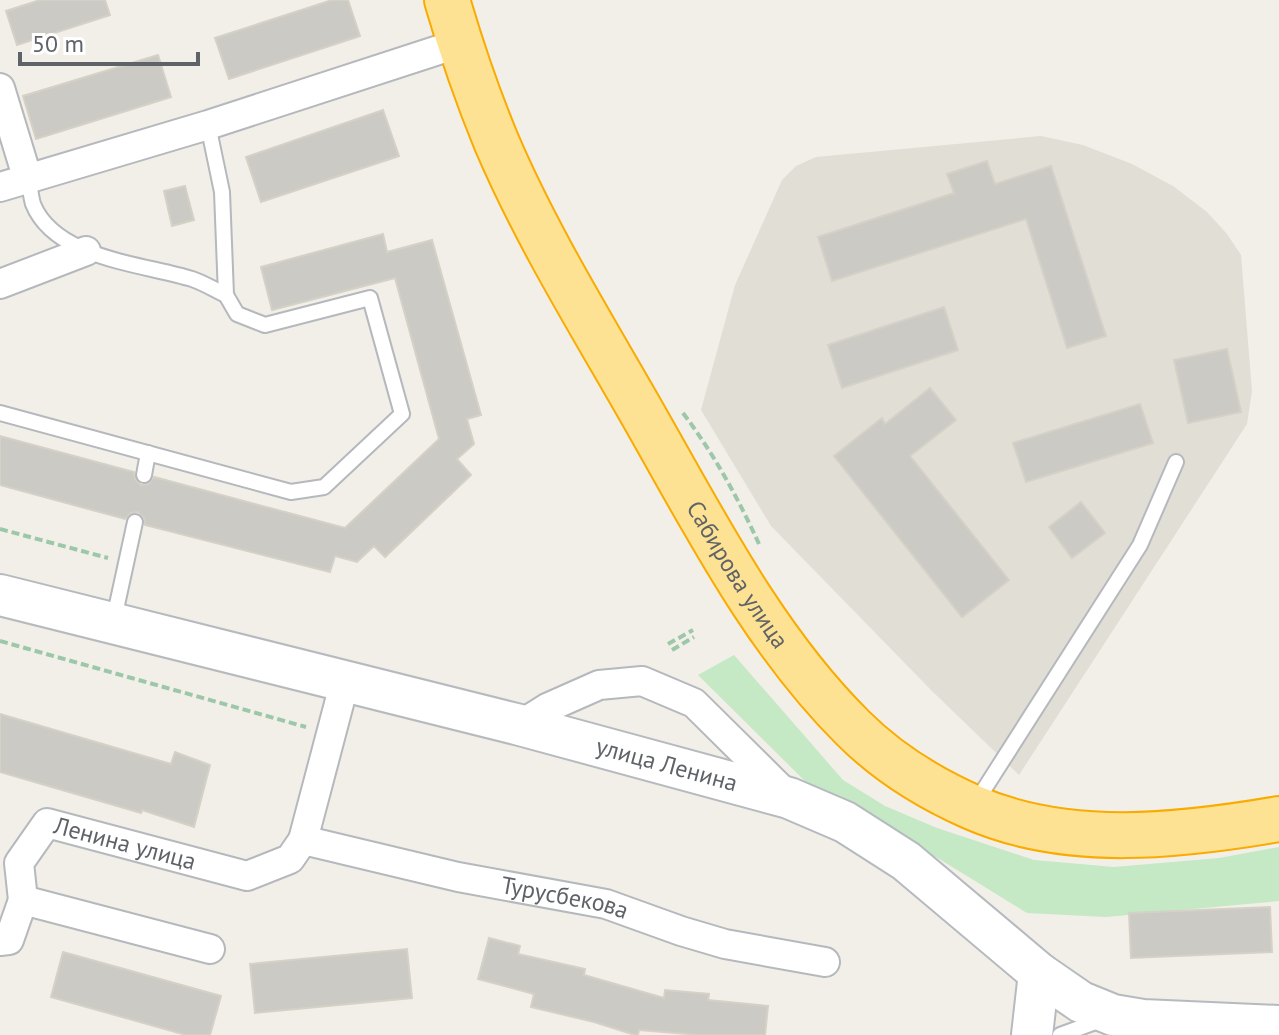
<svg xmlns="http://www.w3.org/2000/svg" width="1279" height="1035" viewBox="0 0 1279 1035" font-family="'PT Sans',sans-serif">
	<style>
		.education { fill: #e1ded6 }
		.green { fill: #c5e8c5 }
		.building { fill: #cccac5; stroke: #d6d1c6; stroke-width: 2 }
		.lines { fill: none; stroke-linecap: round; stroke-linejoin: round }
		.lane-casing { stroke: #b5b8bc; stroke-width: 18 }
		.street-casing { stroke: #b5b8bc; stroke-width: 32 }
		.secondary-casing { stroke: #b6babf; stroke-width: 44 }
		.highway-casing { stroke: #f9ab00; stroke-width: 48 }
		.path { stroke: #9cc7a9; stroke-width: 4; stroke-dasharray: 8 4; stroke-linecap: butt }
		.lane { stroke: #fff; stroke-width: 14 }
		.street { stroke: #fff; stroke-width: 28 }
		.secondary { stroke: #fff; stroke-width: 40 }
		.highway { stroke: #fde293; stroke-width: 44 }
		.labels { text-anchor: middle; stroke-width: 6; stroke-linejoin: round; paint-order: stroke }
		.street-label { font-size: 24px; fill: #5f6368; stroke: #fff }
	</style>
	<rect width="100%" height="100%" fill="#f1efe8"/>
	<polygon class="education" points="1041,136 1083,145 1132,164 1173,186 1207,212 1227,234 1241,255 1252,391 1247,424 1019,775 932,691 771,526 701,410 735,285 782,180 796,166 816,157"/>
	<polygon class="green" points="734,655 843,780 885,806 937,828 1034,860 1114,867 1219,858 1279,847 1279,901 1106,917 1027,913 941,860 816,792 698,675"/>
	<g class="building">
		<polygon points="40,0 105,0 110,15 17,45 6,11"/>
		<polygon points="332,0 348,0 360,36 229,79 215,38"/>
		<polygon points="158,55 171,97 36,139 23,96"/>
		<polygon points="383,110 399,156 261,202 246,157"/>
		<polygon points="987,161 995,184 1051,166 1106,336 1067,348 1026,219 832,281 818,237 954,193 947,174"/>
		<polygon points="185,186 194,220 172,226 164,191"/>
		<polygon points="383,234 387,252 432,240 481,415 467,419 474,444 457,459 471,475 385,557 374,546 357,562 335,556 330,572 145,525 144,518 138,512 131,513 125,519 0,485 0,436 134,472 135,479 141,485 148,484 154,477 345,528 439,439 395,278 272,310 261,267"/>
		<polygon points="944,307 958,350 842,388 828,345"/>
		<polygon points="1227,349 1241,412 1188,423 1174,360"/>
		<polygon points="930,388 956,420 910,456 1009,580 962,617 834,456 882,418 885,424"/>
		<polygon points="1140,404 1153,443 1026,482 1013,443"/>
		<polygon points="1081,502 1105,533 1072,558 1049,527"/>
		<polygon points="0,714 171,764 175,752 210,765 194,827 142,810 141,813 0,772"/>
		<polygon points="1270,907 1272,952 1131,958 1129,913"/>
		<polygon points="489,938 520,946 518,954 585,969 584,975 664,998 665,990 709,994 708,1000 768,1006 765,1035 700,1035 639,1030 638,1035 635,1035 594,1022 531,1007 534,994 478,979"/>
		<polygon points="407,949 412,998 255,1013 250,964"/>
		<polygon points="63,952 221,996 210,1035 186,1035 51,997"/>
	</g>
	<g class="lines">
		<g class="lane-casing">
			<g id="lane">
				<path d="M28,180C30,187 31,197 33,204C55,259 144,264 192,279C204,283 215,290 226,295"/>
				<polyline points="0,413 291,492 324,487 402,414 370,298 265,325 237,314 226,295 222,192 208,125"/>
				<polyline points="144,475 148,453"/>
				<polyline points="113,623 135,522"/>
				<polyline points="976,802 1140,545 1176,462"/>
				<polyline points="1060,1035 1101,1020"/>
			</g>
		</g>
		<g class="street-casing">
			<g id="street">
				<polyline points="0,88 28,180"/>
				<polyline points="0,187 208,125 460,43"/>
				<polyline points="0,284 86,251"/>
				<polyline points="520,725 547,708 599,685 642,681 694,703 789,797"/>
				<path id="s1" d="M303,840L458,877L606,904L681,931L725,944L825,962"/>
				<polyline points="0,941 9,940 23,900"/>
				<path id="s2" d="M210,949L23,900L19,863L47,823L247,876L290,859L303,840L345,681"/>
			</g>
		</g>
		<g class="secondary-casing">
			<g id="secondary">
				<path id="s3" d="M0,595L520,725L789,798L845,822L906,861L1039,973L1081,1002L1113,1015L1143,1020L1279,1026"/>
				<polyline points="1032,1035 1039,973"/>
			</g>
		</g>
		<g class="highway-casing">
			<g id="highway">
				<path id="s4" d="M447,0C461,48 477,95 496,141C538,240 597,333 650,427C709,531 767,643 853,728C886,761 929,788 972,807C1067,849 1180,836 1279,819"/>
			</g>
		</g>
		<g class="path">
			<path d="M683,413C714,454 738,498 759,544"/>
			<polyline points="0,529 108,558"/>
			<polyline points="0,641 306,727"/>
			<polyline points="668,644 693,630"/>
			<polyline points="672,650 694,637"/>
		</g>
		<use href="#lane" class="lane"/>
		<use href="#street" class="street"/>
		<use href="#secondary" class="secondary"/>
		<use href="#highway" class="highway"/>
	</g>
	<g class="labels">
		<g class="street-label">
			<text dy="8" stroke="none"><textPath href="#s4" startOffset="646">Сабирова улица</textPath></text>
			<text dy="8" stroke="none"><textPath href="#s3" startOffset="688">улица Ленина</textPath></text>
			<text dy="8" stroke="none"><textPath href="#s2" startOffset="360">Ленина улица</textPath></text>
			<text dy="8" stroke="none"><textPath href="#s1" startOffset="268">Турусбекова</textPath></text>
		</g>
	</g>
	<path d="M20 52v12h178v-12" fill="none" stroke="#5f6368" stroke-width="4"/>
	<text x="32" y="52" font-size="24" fill="#5f6368" stroke="#ffffff" stroke-width="6" paint-order="stroke">50 m</text>
</svg>
